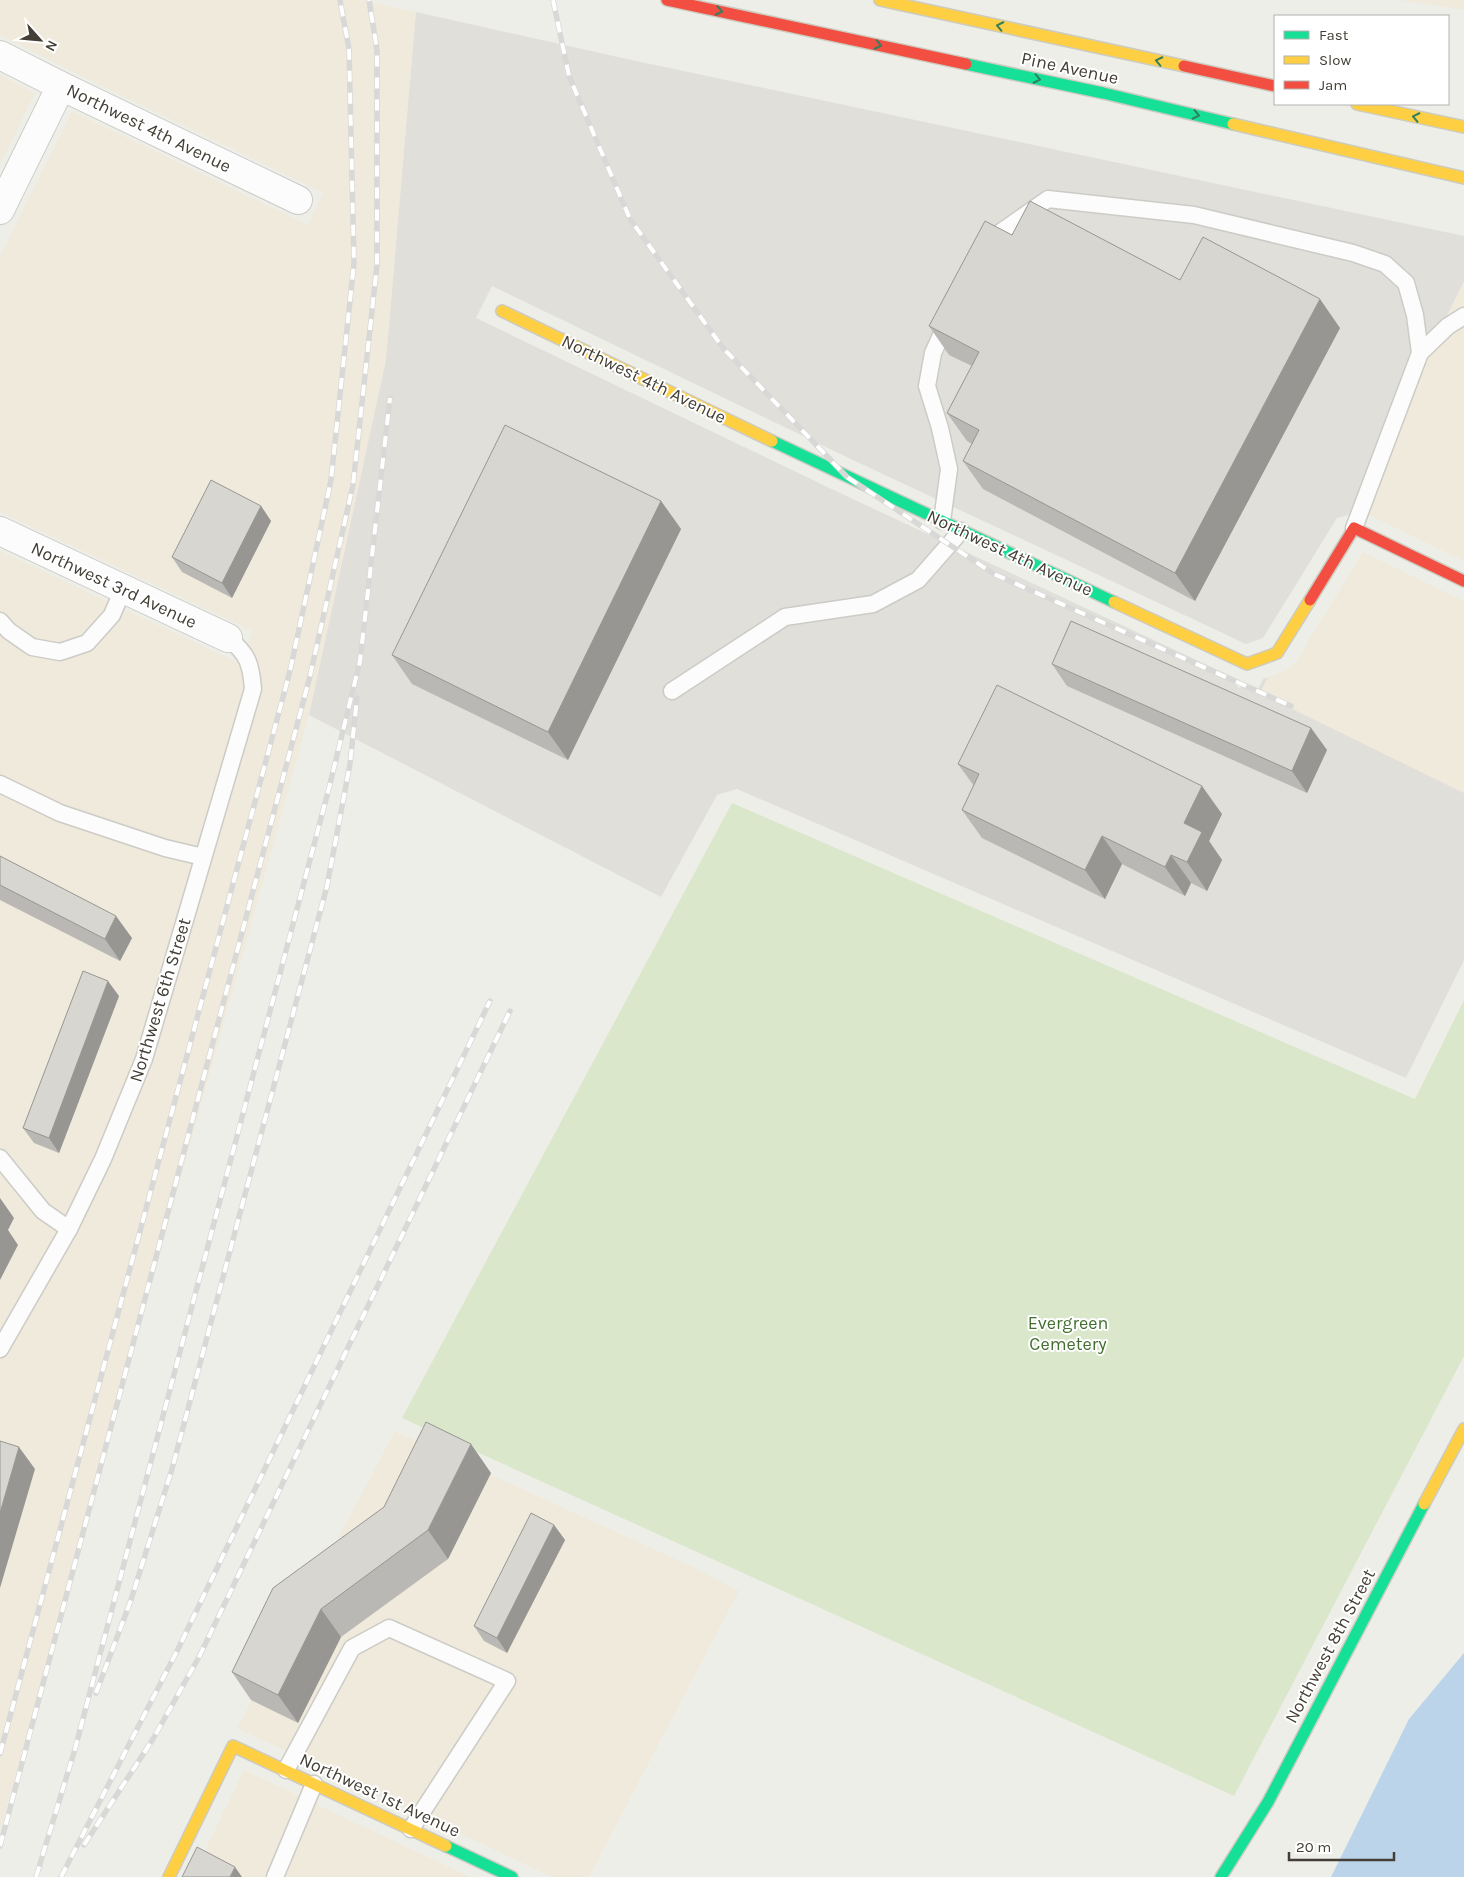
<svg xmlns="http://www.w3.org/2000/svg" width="1464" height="1877" viewBox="0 0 1464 1877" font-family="Karla,sans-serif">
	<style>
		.commercial { fill: #f0eadc }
		.industrial { fill: #e1dfda }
		.green { fill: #dae7cb }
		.water { fill: #bcd4e9 }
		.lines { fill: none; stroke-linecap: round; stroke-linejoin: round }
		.lane-casing { stroke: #cccbc6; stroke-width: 19 }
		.street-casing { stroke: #cccbc6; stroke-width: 30 }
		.fast-casing { stroke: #cccbc0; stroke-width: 14 }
		.slow-casing { stroke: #cccbc0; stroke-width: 14 }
		.jam-casing { stroke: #cccbc0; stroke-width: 14 }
		.lane { stroke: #fcfcfc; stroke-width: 16 }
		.street { stroke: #fcfcfc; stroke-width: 28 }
		.fast { stroke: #16e098; stroke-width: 11 }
		.slow { stroke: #ffcf43; stroke-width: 11 }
		.jam { stroke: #f24e42; stroke-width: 11 }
		.rail-casing { stroke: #d8d8d7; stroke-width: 5.5 }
		.rail { stroke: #fff; stroke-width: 4; stroke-dasharray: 11; stroke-linecap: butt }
		.wall { fill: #bab8b4 }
		.shaded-wall { fill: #979692 }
		.building { fill: #d8d6d1; stroke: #979692 }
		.oneway { stroke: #317f5d }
		.labels { text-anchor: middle; stroke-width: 4; stroke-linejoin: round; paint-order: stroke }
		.street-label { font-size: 18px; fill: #433f36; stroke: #fff }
		.park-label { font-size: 18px; fill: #426f2e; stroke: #fff }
	</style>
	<rect width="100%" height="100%" fill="#eeeee9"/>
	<g class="commercial">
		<polygon points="0,0 360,0 416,12 386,360 309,715 0,1831 0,551 239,663 253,631 0,512 0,256 72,111 308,225 323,193 69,70 0,35"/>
		<polygon points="1398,0 1464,0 1464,10"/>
		<polygon points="0,75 35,93 0,165"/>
		<polygon points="1464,281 1464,561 1362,512 1348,515"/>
		<polygon points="1363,552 1464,601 1464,793 1260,693 1268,677 1287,670 1295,663"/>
		<polygon points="395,1431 695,1568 739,1591 589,1877 552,1877 237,1728"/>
		<polygon points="244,1770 470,1877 192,1877"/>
	</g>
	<polygon class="industrial" points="416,12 627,59 1464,236 1464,281 1348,515 1337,518 1263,638 1246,644 855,461 492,286 476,318 840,493 1233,677 1238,688 1248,685 1258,689 1263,679 1268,677 1260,693 1464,793 1464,960 1406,1078 737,789 717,795 661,897 309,715 386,360"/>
	<polygon class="green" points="732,803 1415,1099 1464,1000 1464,1356 1234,1796 402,1418"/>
	<polygon class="water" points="1464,1653 1464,1877 1331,1877 1409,1719"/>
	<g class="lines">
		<g class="lane-casing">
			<g id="lane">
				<polyline points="988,245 991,239 1048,199 1194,215 1353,253 1385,264 1406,283 1415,315 1420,353"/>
				<polyline points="942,521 949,469 940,428 927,386 933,353 948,320"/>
				<polyline points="1354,528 1420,353 1448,326 1464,316"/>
				<polyline points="0,621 9,631 32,647 60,652 87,643 112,615 123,589"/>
				<polyline points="672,691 785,617 873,604 918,580 961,531"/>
				<polyline points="0,784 60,813 165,848 203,857"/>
				<polyline points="0,1158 43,1211 69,1229"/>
				<path d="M0,1349L69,1229L103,1159L144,1059L253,689C251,664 248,654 228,638"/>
				<polyline points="286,1770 352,1648 389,1628 507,1681 411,1829"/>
				<polyline points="275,1877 314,1784"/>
			</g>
		</g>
		<g class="street-casing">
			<g id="street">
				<polyline points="0,55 61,86 298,200"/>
				<polyline points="0,210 61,86"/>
				<polyline points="0,531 228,638"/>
			</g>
		</g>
		<g class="fast-casing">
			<g id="fast">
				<polyline points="966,64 1103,93 1233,124"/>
				<polyline points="772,441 1114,602"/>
				<polyline points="446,1846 512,1877"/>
				<polyline points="1221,1877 1268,1802 1424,1504"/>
			</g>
		</g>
		<g class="slow-casing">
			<g id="slow">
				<polyline points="880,0 1184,66"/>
				<polyline points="1357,104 1464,127"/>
				<polyline points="1233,124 1464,178"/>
				<polyline points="502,311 772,441"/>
				<polyline points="1114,602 1247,664 1277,653 1310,600"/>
				<polyline points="1424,1504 1464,1429"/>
				<polyline points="169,1877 233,1746 446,1846"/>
			</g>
		</g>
		<g class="jam-casing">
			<g id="jam">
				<polyline points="667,0 966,64"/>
				<polyline points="1184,66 1275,86"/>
				<polyline points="1310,600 1354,528 1464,581"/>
			</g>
		</g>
		<use href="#lane" class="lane"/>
		<use href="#street" class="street"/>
		<use href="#fast" class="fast"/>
		<use href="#slow" class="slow"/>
		<use href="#jam" class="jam"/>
		<g class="rail-casing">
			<g id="rail">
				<polyline points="553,0 569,76 630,219 723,348 847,477 994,574 1291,706"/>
				<polyline points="96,1693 131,1600 172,1469 327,886 350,764 357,698"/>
				<polyline points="0,1754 290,671 331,480 354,263 349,49 340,0"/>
				<polyline points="84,1845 153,1739 199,1657 510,1011"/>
				<polyline points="0,1846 310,676 353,485 377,265 377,50 369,0"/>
				<polyline points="36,1877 75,1749 329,788 360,661 390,398"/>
				<polyline points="61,1877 178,1649 490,1001"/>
			</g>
		</g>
		<use href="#rail" class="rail"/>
	</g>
	<g class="wall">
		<polygon points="1012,235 1180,280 1340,328 1195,601 983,489 963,461 972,444 967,441 947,413 972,366 949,355 929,326"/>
		<polygon points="661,501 681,529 568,760 412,684 392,655"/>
		<polygon points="261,506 271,521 232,598 182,572 172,557"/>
		<polygon points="1052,664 1311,728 1327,750 1307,793 1067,686"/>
		<polygon points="958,764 1222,814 1209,841 1222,860 1207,891 1191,883 1185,896 1122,864 1105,899 982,838 962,810 974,786"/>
		<polygon points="0,856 132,938 120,961 0,900"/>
		<polygon points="119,996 59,1153 34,1143 23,1128"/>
		<polygon points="491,1473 448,1559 341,1637 298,1723 251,1700 232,1672"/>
		<polygon points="554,1525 565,1540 507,1653 484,1641 474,1626"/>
	</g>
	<g class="shaded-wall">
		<polygon points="1320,299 1340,328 1195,601 1175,573"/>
		<polygon points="661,501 681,529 568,760 548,732"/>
		<polygon points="261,506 271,521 232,598 222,583"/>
		<polygon points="1311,728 1327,750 1307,793 1292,771"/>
		<polygon points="1202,786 1222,814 1209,841 1222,860 1207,891 1187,862 1184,823"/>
		<polygon points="1102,836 1122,864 1105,899 1085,870"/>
		<polygon points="1171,855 1191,883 1185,896 1165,867"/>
		<polygon points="116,916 132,938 120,961 105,939"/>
		<polygon points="108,981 119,996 59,1153 49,1138"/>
		<polygon points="0,1198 14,1218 8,1230 18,1245 0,1280"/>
		<polygon points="471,1444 491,1473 448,1559 428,1530"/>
		<polygon points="19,1447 35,1469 0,1588 0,1513"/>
		<polygon points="554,1525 565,1540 507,1653 497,1638"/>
		<polygon points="321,1609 341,1637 298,1723 278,1695"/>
		<polygon points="235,1867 242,1877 230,1877"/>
	</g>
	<g class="building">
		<polygon points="1030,201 1180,280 1203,237 1320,299 1175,573 963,461 979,430 947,413 979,352 929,326 985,221 1012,235"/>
		<polygon points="505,425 661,501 548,732 392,655"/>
		<polygon points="211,480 261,506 222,583 172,557"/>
		<polygon points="1071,621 1311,728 1292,771 1052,664"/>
		<polygon points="997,685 1202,786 1184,823 1202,832 1187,862 1171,855 1165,867 1102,836 1085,870 962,810 979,774 958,764"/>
		<polygon points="0,856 116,916 105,939 0,885"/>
		<polygon points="83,971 108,981 49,1138 23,1128"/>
		<polygon points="426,1422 471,1444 428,1530 321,1609 278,1695 232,1672 273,1588 384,1507"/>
		<polygon points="0,1441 19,1447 0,1513"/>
		<polygon points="531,1513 554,1525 497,1638 474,1626"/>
		<polygon points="197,1847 235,1867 230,1877 182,1877"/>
	</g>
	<defs><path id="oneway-chevron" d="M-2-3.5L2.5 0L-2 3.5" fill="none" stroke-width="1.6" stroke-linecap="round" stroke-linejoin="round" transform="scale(1.25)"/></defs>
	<g class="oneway">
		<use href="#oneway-chevron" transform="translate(719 11) rotate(12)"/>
		<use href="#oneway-chevron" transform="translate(1000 26) rotate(-168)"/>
		<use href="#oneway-chevron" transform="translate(878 45) rotate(12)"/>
		<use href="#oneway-chevron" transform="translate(1159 61) rotate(-168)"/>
		<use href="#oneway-chevron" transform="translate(1037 79) rotate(12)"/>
		<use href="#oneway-chevron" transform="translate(1196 115) rotate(13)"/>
		<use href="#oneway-chevron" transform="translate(1416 117) rotate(-168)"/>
	</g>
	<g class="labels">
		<g class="street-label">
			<text transform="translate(1070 68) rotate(12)" y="6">Pine Avenue</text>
			<text transform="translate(149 128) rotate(26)" y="6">Northwest 4th Avenue</text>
			<text transform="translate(644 379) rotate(26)" y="6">Northwest 4th Avenue</text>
			<text transform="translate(1010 553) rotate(25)" y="6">Northwest 4th Avenue</text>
			<text transform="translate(114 585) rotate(25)" y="6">Northwest 3rd Avenue</text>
			<text transform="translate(160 1000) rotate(-73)" y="6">Northwest 6th Street</text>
			<text transform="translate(1330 1646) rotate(-62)" y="6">Northwest 8th Street</text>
			<text transform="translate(380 1795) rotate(25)" y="6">Northwest 1st Avenue</text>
		</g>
		<g class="park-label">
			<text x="1068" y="1329">Evergreen<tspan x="1068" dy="21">Cemetery</tspan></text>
		</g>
	</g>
	<rect x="1274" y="15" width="175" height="90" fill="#ffffff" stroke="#b4b2af"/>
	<rect x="1284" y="31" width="25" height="8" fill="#16e098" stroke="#b4b2af"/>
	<text x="1319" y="40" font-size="15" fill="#433f36">Fast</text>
	<rect x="1284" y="56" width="25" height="8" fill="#ffcf43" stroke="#b4b2af"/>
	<text x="1319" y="65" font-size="15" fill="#433f36">Slow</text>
	<rect x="1284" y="81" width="25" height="8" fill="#f24e42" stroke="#b4b2af"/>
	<text x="1319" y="90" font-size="15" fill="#433f36">Jam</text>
	<g transform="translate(40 40) rotate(117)" stroke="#ffffff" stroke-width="4" paint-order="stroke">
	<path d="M0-4L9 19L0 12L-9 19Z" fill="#433f36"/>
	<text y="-8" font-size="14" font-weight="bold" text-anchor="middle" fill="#433f36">N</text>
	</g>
	<path d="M1289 1852v8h105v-8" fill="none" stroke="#433f36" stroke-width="2.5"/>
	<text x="1296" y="1852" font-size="15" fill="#433f36" stroke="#ffffff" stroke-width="4" paint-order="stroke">20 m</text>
</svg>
